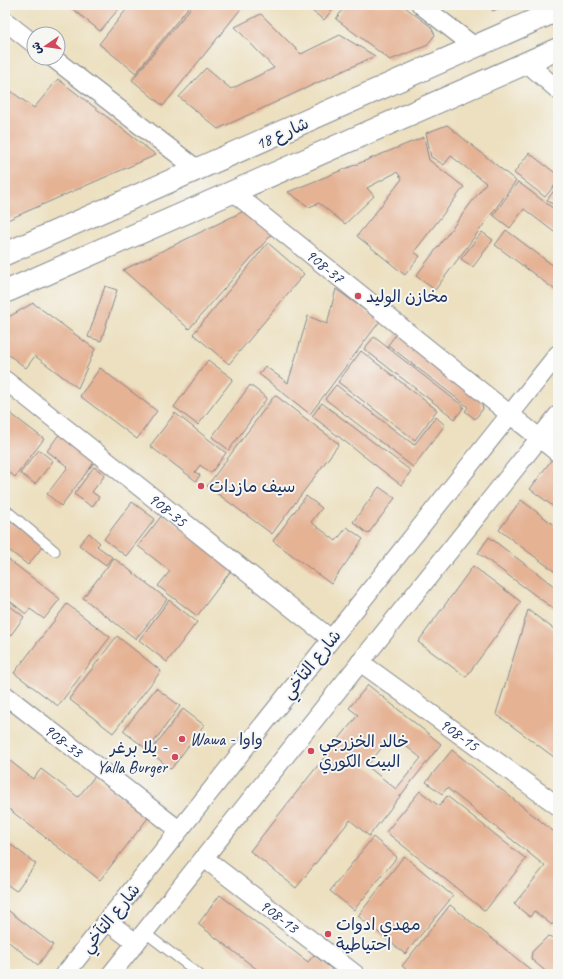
<svg xmlns="http://www.w3.org/2000/svg" width="563" height="979" viewBox="0 0 563 979" font-family="Caveat,'Playpen Sans Arabic',sans-serif">
	<style>
		.building { fill: #e5b294; fill-rule: evenodd }
		.lines { fill: none; stroke-linecap: round; stroke-linejoin: round }
		.lane-casing { stroke: #84888f; stroke-width: 11 }
		.street-casing { stroke: #84888f; stroke-width: 20 }
		.secondary-casing { stroke: #84888f; stroke-width: 24 }
		.lane { stroke: #fff; stroke-width: 9 }
		.street { stroke: #fff; stroke-width: 18 }
		.secondary { stroke: #fff; stroke-width: 22 }
		.poi-dot { fill: #d1495b; stroke: #f6f6f2; stroke-width: 1.5 }
		.labels { text-anchor: middle; stroke-width: 4; stroke-linejoin: round; paint-order: stroke }
		.street-label { font-size: 17px; fill: #1b2f5e; stroke: #f6f6f2 }
		.poi-label { font-size: 17px; fill: #1b2f5e; stroke: #f6f6f2; text-anchor: start }
	</style>
	<rect width="100%" height="100%" fill="#f6f6f2"/>
	<filter id="ink" filterUnits="userSpaceOnUse"><feTurbulence type="fractalNoise" baseFrequency=".025" numOctaves="2"/><feDisplacementMap in="SourceGraphic" scale="8" xChannelSelector="R" yChannelSelector="G"/><feConvolveMatrix kernelMatrix="1 2 1 2 8 2 1 2 1" color-interpolation-filters="sRGB"/></filter>
	<filter id="wash" filterUnits="userSpaceOnUse"><feTurbulence type="fractalNoise" baseFrequency=".012" numOctaves="4" result="noise"/><feDisplacementMap in="SourceGraphic" scale="16" xChannelSelector="R" yChannelSelector="G"/><feGaussianBlur stdDeviation="0.9" result="paint"/><feColorMatrix in="noise" values="0 0 0 0 0 0 0 0 0 0 0 0 0 0 0 0 0 1.4 0 .05"/><feComposite in="paint" operator="in"/></filter>
	<g filter="url(#wash)">
		<rect width="100%" height="100%" fill="#ece0c0"/>
		<g id="blocks">
			<g class="building">
				<polygon points="70,5 122,5 100,31 69,6"/>
				<polygon points="130,5 190,5 136,73 99,44"/>
				<polygon points="193,5 244,5 163,106 132,80"/>
				<polygon points="304,5 336,5 324,20"/>
				<polygon points="346,5 402,5 431,27 435,35 426,46 390,60 336,19"/>
				<polygon points="490,5 505,5 493,11"/>
				<polygon points="261,14 301,54 340,35 375,56 218,129 179,97 206,68 231,89 274,68 235,27"/>
				<polygon points="58,79 156,155 5,221 5,87 34,108"/>
				<polygon points="447,125 516,181 435,290 416,276 486,183 451,156 444,165 431,157 426,133"/>
				<polygon points="424,137 429,160 464,187 414,252 420,256 405,275 357,236 402,179 397,172 367,188 374,196 345,224 319,203 309,207 288,192"/>
				<polygon points="529,153 558,175 558,181 545,197 514,173"/>
				<polygon points="518,182 558,212 558,235 524,209 510,228 493,215"/>
				<polygon points="558,185 558,208 547,200"/>
				<polygon points="244,211 272,234 189,329 123,270"/>
				<polygon points="506,230 555,267 558,263 558,292 495,245"/>
				<polygon points="482,232 493,240 473,267 461,259"/>
				<polygon points="268,243 304,274 229,364 193,334"/>
				<polygon points="105,286 117,290 101,341 88,337"/>
				<polygon points="336,289 380,321 310,414 259,374 265,366 288,383 308,316 327,324"/>
				<polygon points="33,303 95,349 78,388 35,356 26,368 5,352 5,319"/>
				<polygon points="397,333 480,397 483,409 475,419 465,411 468,407 388,345"/>
				<polygon points="374,337 464,407 455,419 364,349"/>
				<polygon points="361,351 437,410 415,440 338,382"/>
				<polygon points="208,360 233,379 198,425 174,407"/>
				<polygon points="100,368 157,411 137,439 80,396"/>
				<polygon points="250,385 267,398 229,450 212,437"/>
				<polygon points="336,385 414,445 436,417 445,425 413,467 325,399"/>
				<polygon points="275,395 339,444 272,534 207,486"/>
				<polygon points="322,403 411,471 401,485 312,416"/>
				<polygon points="6,410 44,439 15,477 5,469"/>
				<polygon points="175,413 226,453 211,473 200,465 195,472 200,475 196,481 150,446"/>
				<polygon points="60,433 96,460 61,506 47,494 68,467 47,451"/>
				<polygon points="39,450 53,461 35,484 20,473"/>
				<polygon points="555,455 558,458 558,510 530,489"/>
				<polygon points="94,467 105,475 92,492 99,497 92,507 74,494"/>
				<polygon points="379,487 395,498 368,534 353,522"/>
				<polygon points="306,496 322,508 311,522 336,541 347,527 363,539 331,584 273,541"/>
				<polygon points="521,500 558,528 558,574 499,530"/>
				<polygon points="132,502 155,519 126,556 104,539"/>
				<polygon points="163,514 233,568 197,616 158,586 170,571 138,546"/>
				<polygon points="5,517 43,546 28,565 5,547"/>
				<polygon points="89,533 100,543 97,546 112,557 106,565 79,545"/>
				<polygon points="489,537 558,589 558,612 478,553"/>
				<polygon points="114,558 167,599 136,639 83,598"/>
				<polygon points="8,559 60,599 44,619 30,609 26,614 5,597 5,564"/>
				<polygon points="473,566 521,602 466,677 418,642"/>
				<polygon points="169,600 197,622 167,662 139,640"/>
				<polygon points="5,602 24,617 5,643"/>
				<polygon points="67,604 110,637 58,706 14,673"/>
				<polygon points="528,610 558,632 558,760 496,714"/>
				<polygon points="117,636 161,671 113,733 69,699"/>
				<path d="M368,685L441,744L369,836L350,820L296,888L250,851L358,715L349,708ZM392,735L421,758L396,789L367,766Z"/>
				<polygon points="156,688 180,706 148,750 123,731"/>
				<polygon points="183,709 204,725 171,769 150,752"/>
				<polygon points="452,750 558,835 558,917 552,925 534,911 530,917 514,904 545,866 447,788 442,794 426,782"/>
				<polygon points="5,757 33,779 41,769 78,797 95,776 148,818 100,880 5,806"/>
				<polygon points="420,791 439,806 447,796 526,859 485,911 386,832"/>
				<polygon points="373,837 397,857 354,910 330,891"/>
				<polygon points="5,840 36,864 16,891 5,883"/>
				<polygon points="404,856 453,896 405,954 358,916"/>
				<polygon points="220,895 308,962 314,955 332,969 327,974 263,974 198,924"/>
				<polygon points="450,905 536,974 420,974 415,970 412,974 402,966"/>
				<polygon points="5,908 53,945 38,965 5,939"/>
				<polygon points="548,936 558,939 558,974 549,974 531,959 532,952"/>
			</g>
		</g>
	</g>
	<g filter="url(#ink)">
		<use href="#blocks" fill-opacity="0" stroke="#84888f" stroke-width="1"/>
		<g class="lines">
			<g class="lane-casing">
				<g id="lane">
					<polyline points="5,509 55,551"/>
					<polyline points="144,932 199,974"/>
				</g>
			</g>
			<g class="street-casing">
				<g id="street">
					<polyline points="421,5 475,47"/>
					<polyline points="5,21 34,44"/>
					<polyline points="53,58 198,170"/>
					<polyline points="527,63 558,90"/>
					<path id="s1" d="M233,192L558,453"/>
					<path id="s2" d="M5,380L331,639"/>
					<path id="s3" d="M360,662L558,806"/>
					<path id="s4" d="M5,695L179,830"/>
					<path id="s5" d="M204,858L355,974"/>
					<polyline points="107,921 136,943"/>
					<polyline points="65,974 558,354"/>
					<polyline points="111,974 558,415"/>
				</g>
			</g>
			<g class="secondary-casing">
				<g id="secondary">
					<polyline points="5,254 558,10"/>
					<polyline points="5,292 558,49"/>
				</g>
			</g>
			<use href="#lane" class="lane"/>
			<use href="#street" class="street"/>
			<use href="#secondary" class="secondary"/>
		</g>
	</g>
	<g class="poi-dot">
		<circle cx="358" cy="296" r="4"/>
		<circle cx="201" cy="486" r="4"/>
		<circle cx="182" cy="739" r="4"/>
		<circle cx="311" cy="751" r="4"/>
		<circle cx="175" cy="757" r="4"/>
		<circle cx="328" cy="934" r="4"/>
	</g>
	<g class="labels">
		<g class="street-label">
			<text transform="translate(282 133) rotate(-24)" y="6">شارع 18</text>
			<text dy="6" stroke="none"><textPath href="#s1" startOffset="118">908-37</textPath></text>
			<text dy="6" stroke="none"><textPath href="#s2" startOffset="208">908-35</textPath></text>
			<text transform="translate(311 664) rotate(-51)" y="6">شارع التآخي</text>
			<text dy="6" stroke="none"><textPath href="#s3" startOffset="123">908-15</textPath></text>
			<text dy="6" stroke="none"><textPath href="#s4" startOffset="74">908-33</textPath></text>
			<text dy="6" stroke="none"><textPath href="#s5" startOffset="95">908-13</textPath></text>
			<text transform="translate(110 918) rotate(-51)" y="6">شارع التآخي</text>
		</g>
		<g class="poi-label">
			<text x="366" y="302">مخازن الوليد</text>
			<text x="209" y="492">سيف مازدات</text>
			<text x="190" y="745">Wawa - واوا</text>
			<text x="319" y="747">خالد الخزرجي<tspan x="319" dy="20">البيت الكوري</tspan></text>
			<text x="167" y="753" text-anchor="end">يلا برغر -<tspan x="167" dy="20">Yalla Burger</tspan></text>
			<text x="336" y="930">مهدي ادوات<tspan x="336" dy="20">احتياطية</tspan></text>
		</g>
	</g>
	<rect width="563" height="979" fill="none" stroke="#f6f6f2" stroke-width="20"/>
	<g transform="translate(46 46) rotate(257)"><circle r="19" fill="#f6f6f2" stroke="#9ea6b7"/>
	<path d="M0-3L7 15L0 10L-7 15Z" fill="#d1495b"/>
	<text y="-6" font-size="11" font-weight="bold" text-anchor="middle" fill="#1b2f5e">ش</text>
	</g>
</svg>
